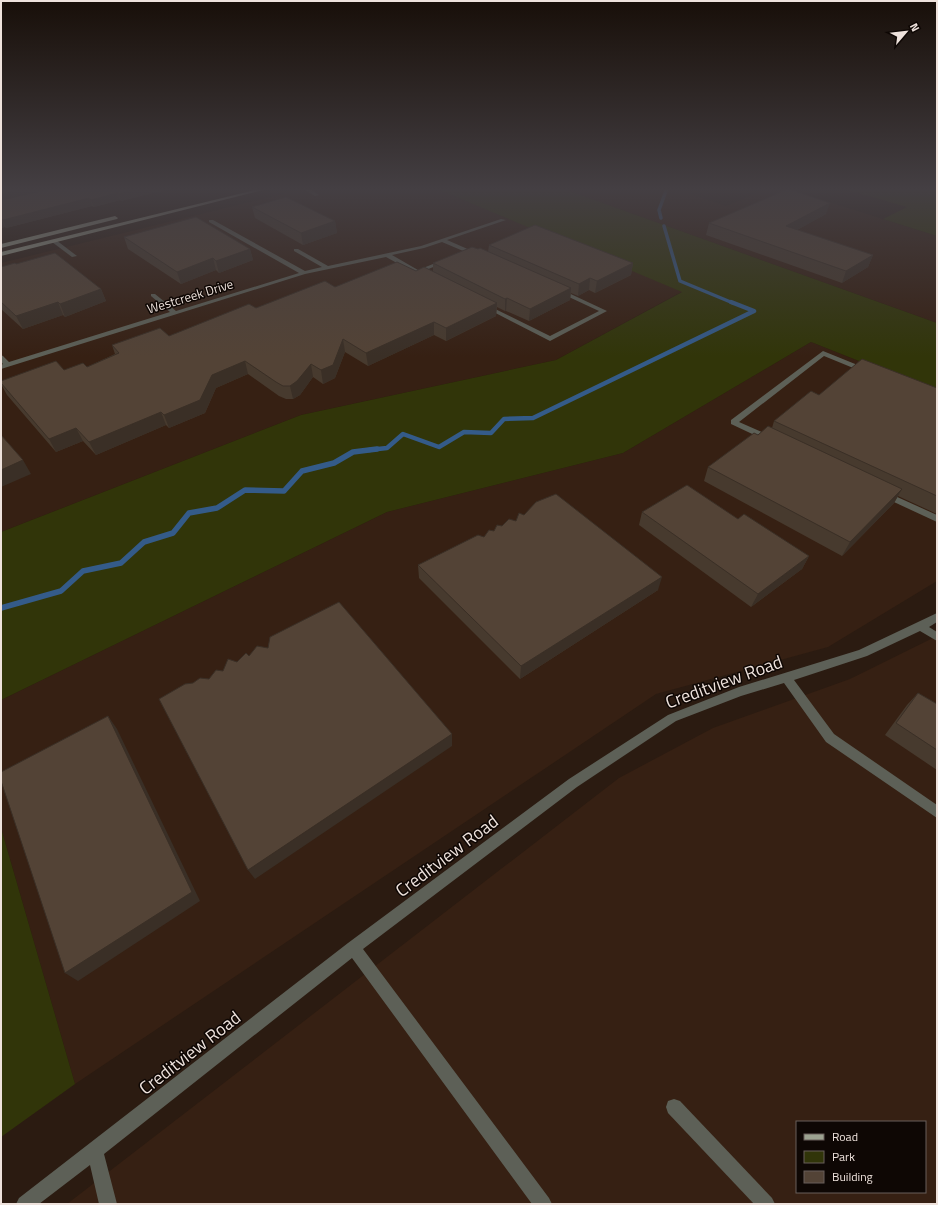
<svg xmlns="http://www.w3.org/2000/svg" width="938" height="1205" viewBox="0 0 938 1205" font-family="'Titillium Web',sans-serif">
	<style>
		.built { fill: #362013; fill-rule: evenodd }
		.green { fill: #313509 }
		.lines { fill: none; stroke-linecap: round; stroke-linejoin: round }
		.stream-far2 { stroke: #345b89; stroke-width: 3.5 }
		.stream-far1 { stroke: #345b89; stroke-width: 4.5 }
		.stream { stroke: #345b89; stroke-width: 5.5 }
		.minor { fill: #5d6057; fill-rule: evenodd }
		.major { fill: #9ca290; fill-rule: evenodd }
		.wall { fill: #473a2e }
		.shaded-wall { fill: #3a2f26 }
		.building { fill: #534336; stroke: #3a2f26 }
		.labels { text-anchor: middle; stroke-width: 3; stroke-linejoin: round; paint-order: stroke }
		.far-street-label { font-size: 13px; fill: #eee2dc; stroke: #0e0704 }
		.near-street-label { font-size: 18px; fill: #eee2dc; stroke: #0e0704 }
	</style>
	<rect width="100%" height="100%" fill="#2b1b11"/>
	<g class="built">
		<polygon points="307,188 435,188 683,291 556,360 301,415 1,532 1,263"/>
		<polygon points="561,188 673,188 726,206 769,188 784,188 937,236 937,323"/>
		<polygon points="811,342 937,392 937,581 828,647 656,694 75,1084 1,828 1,700 387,512 623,453"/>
		<path d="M937,636V1204H67L619,778L713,728L850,679ZM797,1122H925V1192H797Z"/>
	</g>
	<g class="green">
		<polygon points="435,188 561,188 937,323 937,392 811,342 623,453 387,512 1,700 1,532 301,415 556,360 682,292"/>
		<polygon points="841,188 937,188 937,236 883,219 907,207"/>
		<polygon points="1,828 75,1084 1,1137"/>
	</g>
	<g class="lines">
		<g class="stream-far2">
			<polyline points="661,218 659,210 667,188"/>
			<polyline points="664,226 680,281 733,303"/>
		</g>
		<polyline class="stream-far1" points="369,450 387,448 403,434 439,447 464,432 491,433 504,419 533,418 754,311 731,302"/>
		<polyline class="stream" points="1,608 61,591 83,571 121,563 144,542 173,533 189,513 217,508 245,490 284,491 302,471 334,463 353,452 377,449"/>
		<g class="minor">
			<polygon points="302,188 308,188 319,195 315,196"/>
			<polygon points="756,188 762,188 762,189 760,190"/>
			<polygon points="501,219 506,220 447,240 479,254 479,256 475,256 442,242 424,248 392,255 418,270 443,260 448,261 421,272 421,274 415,273 386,257 305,274 1,369 1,365 3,364 1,362 1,355 3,356 9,362 170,312 151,296 151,294 155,294 176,311 299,273 209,222 209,220 213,220 305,271 322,267 294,251 294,249 298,249 328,266 421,246"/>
			<polygon points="52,240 56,240 77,256 72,257 52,242"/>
			<polygon points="556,289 560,289 607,311 550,341 482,306 487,305 550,336 599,311 556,291"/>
			<polygon points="823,351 870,370 866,372 863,372 824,356 739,422 773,437 773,441 767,441 731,424 731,420"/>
			<polygon points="884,491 937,515 937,522 881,496 880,494 881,492"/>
			<polygon points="937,613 937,622 929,627 937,632 937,641 920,631 867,656 794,680 834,734 937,805 937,818 826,742 784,683 741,696 676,721 577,787 363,949 549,1198 552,1204 532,1204 352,958 104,1154 117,1204 99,1204 90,1165 39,1204 16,1204 19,1198 348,943 569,779 668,715 739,687 859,650"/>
			<polygon points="674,1099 680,1101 772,1198 775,1204 754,1204 668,1113 666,1107 668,1101"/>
		</g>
		<g class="major">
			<polygon points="263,188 271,188 1,256 1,252"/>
			<polygon points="115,216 118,218 117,219 1,248 1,244"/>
		</g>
	</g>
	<g class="wall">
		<polygon points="1,188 173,188 121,201 120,200 94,207 92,206 6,228 5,227 1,228"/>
		<polygon points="252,207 335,221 337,233 303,245 255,218"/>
		<polygon points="826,214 797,230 873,255 868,267 842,283 706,235 709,223"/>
		<polygon points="124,237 250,249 253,260 219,273 216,270 181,284 128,249"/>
		<polygon points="489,245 633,263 631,275 595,293 589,290 578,296 571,293 570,300 529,321 506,311 505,311 497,307 496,316 446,341 434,335 368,366 345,352 335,378 323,384 313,377 300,395 293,399 286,399 279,396 248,374 216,388 205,413 169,428 166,425 96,455 83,441 56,452 7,395 1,384 1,381 87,367 115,354 112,345 169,336 256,308 335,287 416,271 433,272 433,263 478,249 488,252"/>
		<polygon points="16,264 101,289 106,301 65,317 63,315 23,329 1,309 1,267"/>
		<polygon points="937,388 937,514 898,496 894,503 842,556 704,481 708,467 758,435 772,428 774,421 819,395"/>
		<polygon points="642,512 738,519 809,556 802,569 751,607 639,525"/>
		<polygon points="484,537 658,590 520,679 419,578 418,565"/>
		<polygon points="918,693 937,704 937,770 885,735 907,705"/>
	</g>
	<g class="shaded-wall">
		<polygon points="29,188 67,188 1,202 1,194"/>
		<polygon points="142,188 173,188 121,201 119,194"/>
		<polygon points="117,193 120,200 94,207 91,200"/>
		<polygon points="89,198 92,206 6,228 3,220"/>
		<polygon points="830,203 826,214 782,238 786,226"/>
		<polygon points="1,219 5,227 1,228"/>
		<polygon points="335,221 337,233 303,245 301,233"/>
		<polygon points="250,249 253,260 219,273 216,261"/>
		<polygon points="873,255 868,267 842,283 846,271"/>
		<polygon points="213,258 216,270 181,284 177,272"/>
		<polygon points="633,263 631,275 595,293 597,281"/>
		<polygon points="590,278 589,290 578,296 579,284"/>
		<polygon points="571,288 570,300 529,321 530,309"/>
		<polygon points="101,289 106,301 65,317 60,304"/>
		<polygon points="507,298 506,311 505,311 505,299"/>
		<polygon points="58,302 63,315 23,329 16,316"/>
		<polygon points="497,303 496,316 446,341 446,328"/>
		<polygon points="434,322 434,335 368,366 366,353"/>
		<polygon points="343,339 345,352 335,378 323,384 321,370"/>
		<polygon points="245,361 248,374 216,388 205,413 169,428 164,415 212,375"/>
		<polygon points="311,364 313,377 300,395 293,399 290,386"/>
		<polygon points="161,412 166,425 96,455 89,442"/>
		<polygon points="76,428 83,441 56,452 49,439"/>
		<polygon points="23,460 31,474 1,487 1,470"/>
		<polygon points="902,489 894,503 842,556 850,542"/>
		<polygon points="809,556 802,569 751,607 758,594"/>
		<polygon points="662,577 658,590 520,679 521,666"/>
		<polygon points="108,716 117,729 200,901 78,981 65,973"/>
		<polygon points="452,734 452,746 255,879 248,870"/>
	</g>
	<g class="building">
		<polygon points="1,188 29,188 1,194"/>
		<polygon points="55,188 142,188 119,194 117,193 91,200 89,198 3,220 1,219 1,200"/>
		<polygon points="788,189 830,203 786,226 873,255 846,271 709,223"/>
		<polygon points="286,197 335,221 301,233 252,207"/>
		<polygon points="196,217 250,249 216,261 213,258 177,272 124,237"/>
		<polygon points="535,225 633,263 597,281 590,278 579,284 489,245"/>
		<polygon points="472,247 478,249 480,248 571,288 530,309 507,298 505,299 433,263"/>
		<polygon points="55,253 101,289 60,304 58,302 16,316 1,302 1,267 15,263 16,264"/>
		<polygon points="397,262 416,271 424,267 497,303 446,328 434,322 366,353 343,339 333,365 321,370 311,364 297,381 290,386 283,386 276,382 245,361 212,375 200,400 164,415 161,412 89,442 76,428 49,439 1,383 1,381 56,361 64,370 83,363 87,367 119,353 112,345 160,328 169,336 249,304 256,308 325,281 335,287"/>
		<polygon points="862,359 937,388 937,496 774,421 811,391 819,395"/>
		<polygon points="768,426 902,489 850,542 708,467 754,433 758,435"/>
		<polygon points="1,435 23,460 1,470"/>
		<polygon points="687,485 738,519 744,514 809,556 758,594 642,512"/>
		<polygon points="556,494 662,577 521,666 418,565 478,535 484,537 489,530 494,531 497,525 502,526 509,519 516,521 519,513 524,515 536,502"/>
		<polygon points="339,602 452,734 248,870 159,699 185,684 193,683 200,678 209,679 216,670 223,671 228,659 237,662 246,653 249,656 257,646 268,648 270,637"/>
		<polygon points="918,693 937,704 937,750 896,723"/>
		<polygon points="108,716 192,892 65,973 1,781 1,772"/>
	</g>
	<linearGradient id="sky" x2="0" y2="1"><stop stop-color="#180f09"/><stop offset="0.53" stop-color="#443f43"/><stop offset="1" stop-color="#443f43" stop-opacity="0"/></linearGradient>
	<rect width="938" height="357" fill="url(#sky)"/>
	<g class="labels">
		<g class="far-street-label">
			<text transform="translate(190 296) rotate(-17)" y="5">Westcreek Drive</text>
		</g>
		<g class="near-street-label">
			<text transform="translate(724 682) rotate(-20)" y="6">Creditview Road</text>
			<text transform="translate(447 856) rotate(-37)" y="6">Creditview Road</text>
			<text transform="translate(190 1053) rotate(-38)" y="6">Creditview Road</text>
		</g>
	</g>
	<rect width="938" height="1205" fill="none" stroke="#eee2dc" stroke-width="4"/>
	<rect x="796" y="1121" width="130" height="72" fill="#0e0704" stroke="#685f5a"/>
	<rect x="804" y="1134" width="20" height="6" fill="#9ca290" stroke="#685f5a"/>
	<text x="832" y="1141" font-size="12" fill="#eee2dc">Road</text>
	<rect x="804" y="1151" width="20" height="12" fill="#313509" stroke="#685f5a"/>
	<text x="832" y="1161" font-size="12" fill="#eee2dc">Park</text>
	<rect x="804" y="1171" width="20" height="12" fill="#534336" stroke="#685f5a"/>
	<text x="832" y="1181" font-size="12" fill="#eee2dc">Building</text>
	<g transform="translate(906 32) rotate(62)" stroke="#0e0704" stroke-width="3" paint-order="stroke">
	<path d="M0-3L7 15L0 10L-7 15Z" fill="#eee2dc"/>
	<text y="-6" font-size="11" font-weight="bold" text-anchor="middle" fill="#eee2dc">N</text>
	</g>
</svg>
